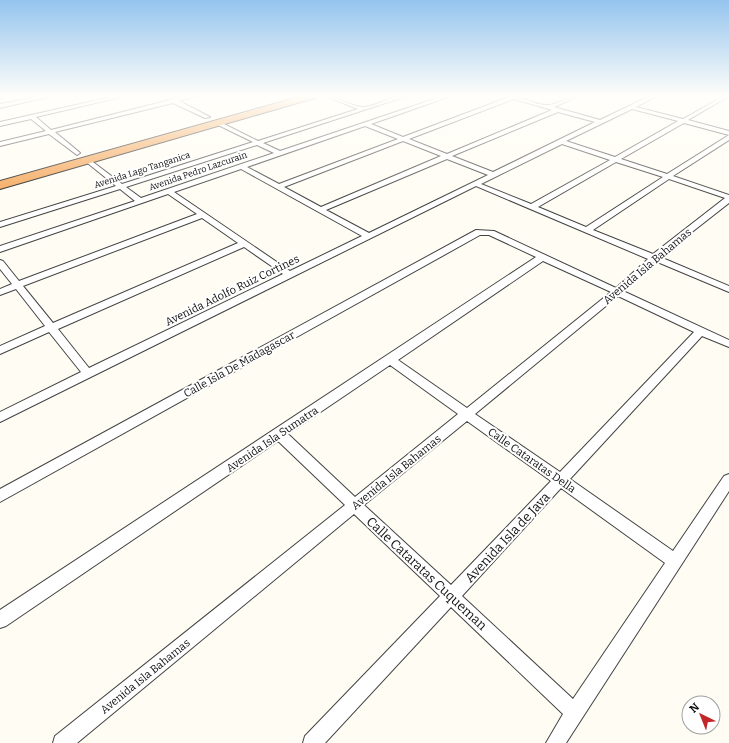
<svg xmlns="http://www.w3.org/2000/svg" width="729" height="743" viewBox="0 0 729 743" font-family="Bitter,serif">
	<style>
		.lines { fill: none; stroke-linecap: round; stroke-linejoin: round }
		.street-casing { stroke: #434343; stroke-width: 2 }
		.highway-casing { stroke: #212121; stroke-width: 2 }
		.street { fill: #fff; fill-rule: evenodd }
		.highway { fill: #f5a75b; fill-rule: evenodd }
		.labels { text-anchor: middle; stroke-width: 4; stroke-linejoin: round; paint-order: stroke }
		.far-street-label { font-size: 9px; fill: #101010; stroke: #fff }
		.street-label { font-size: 11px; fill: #101010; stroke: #fff }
		.near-street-label { font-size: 13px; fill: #101010; stroke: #fff }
	</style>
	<rect width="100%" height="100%" fill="#fffdf3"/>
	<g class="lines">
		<g class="street-casing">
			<g id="street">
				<polygon points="0,96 4,96 0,99"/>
				<polygon points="42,96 52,96 0,108 0,104"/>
				<path d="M116,96H125L36,117L51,130L170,100C174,97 190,96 197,96L179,101L210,117L205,118L173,103L55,132L79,152L80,153L77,155L49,134L0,146V142L46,131L31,119L0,126V122Z"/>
				<path d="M325,96C338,96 353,108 364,107C378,106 391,95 407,96L263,143L280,151L443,96H451L371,124L403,137L509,97L508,96C521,96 537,106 548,105C558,105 567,96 578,96L554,107L600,120L650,96H656L636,107L683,119L724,96H729L688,120L729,131V135L684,123L621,159L667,174L729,135V140L673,176L729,195V203L660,257L729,286V292L655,261L623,291L729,340V347L702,336L570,479L673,551L724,476L729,474V491L566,743H546L563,714L451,607L325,743H303L305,736L440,596L354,514L77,743H53L55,736L345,505L278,441L6,626L0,628V610L536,257L489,235H480L0,502V489L476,230L494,231L616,288L648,259L476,186L0,422V412L81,372L49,332L0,354V346L45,326L16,289L0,295V289L12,284L0,269V260L3,261L19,281L197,214L168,194L0,252V246L135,201L120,189L0,227V222L116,186L85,161V159H89L122,184L253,142L216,124V122H220L258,141L358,109ZM514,99L552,110L447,154L409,139ZM632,109L678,121L615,157L566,141ZM558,112L595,122L493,172L452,156ZM365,126L398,139L279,184L247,167ZM403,141L441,156L321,207L284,187ZM562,144L610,160L531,204L481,184ZM257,145L274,153L141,198L126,187ZM447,159L488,175L369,233L326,210ZM616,162L663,177L586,227L538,207ZM241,169L362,236L290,271L174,192ZM669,179L725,198L653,254L593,230ZM202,218L238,243L53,323L23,286ZM244,247L283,274L89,368L58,329ZM543,261L611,292L467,408L398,360ZM618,296L694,332L560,472L475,414ZM390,365L458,414L355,497L288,434ZM467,421L551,481L451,585L364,505ZM561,488L665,563L573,699L462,596Z"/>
			</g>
		</g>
		<g class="highway-casing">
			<polygon id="highway" points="302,96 317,96 315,98 0,189 0,181"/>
		</g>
		<use href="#street" class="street"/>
		<use href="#highway" class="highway"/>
	</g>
	<linearGradient id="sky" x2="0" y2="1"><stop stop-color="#94c4ee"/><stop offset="0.48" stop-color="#fffefa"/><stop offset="1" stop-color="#fffefa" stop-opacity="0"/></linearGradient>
	<rect width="729" height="200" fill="url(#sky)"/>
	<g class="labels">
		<g class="far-street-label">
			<text transform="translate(142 170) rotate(-18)" y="3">Avenida Lago Tanganica</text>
			<text transform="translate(198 171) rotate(-19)" y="3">Avenida Pedro Lazcurain</text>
		</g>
		<g class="street-label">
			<text transform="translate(647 266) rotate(-40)" y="4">Avenida Isla Bahamas</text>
			<text transform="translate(232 290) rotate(-26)" y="4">Avenida Adolfo Ruiz Cortines</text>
			<text transform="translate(239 364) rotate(-29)" y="4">Calle Isla De Madagascar</text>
			<text transform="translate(272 439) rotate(-34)" y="4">Avenida Isla Sumatra</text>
			<text transform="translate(532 460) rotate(35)" y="4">Calle Cataratas Della</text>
			<text transform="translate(396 472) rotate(-39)" y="4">Avenida Isla Bahamas</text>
			<text transform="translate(145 676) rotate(-39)" y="4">Avenida Isla Bahamas</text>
		</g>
		<g class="near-street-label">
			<text transform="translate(507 537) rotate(-47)" y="5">Avenida Isla de Java</text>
			<text transform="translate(427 573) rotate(43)" y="5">Calle Cataratas Cuqueman</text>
		</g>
	</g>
	<g transform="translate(701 715) rotate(317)"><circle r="19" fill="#ffffff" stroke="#9f9f9f"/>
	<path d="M0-3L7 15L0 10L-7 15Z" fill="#c22628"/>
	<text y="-6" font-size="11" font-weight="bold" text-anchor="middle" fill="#101010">N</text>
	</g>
</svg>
